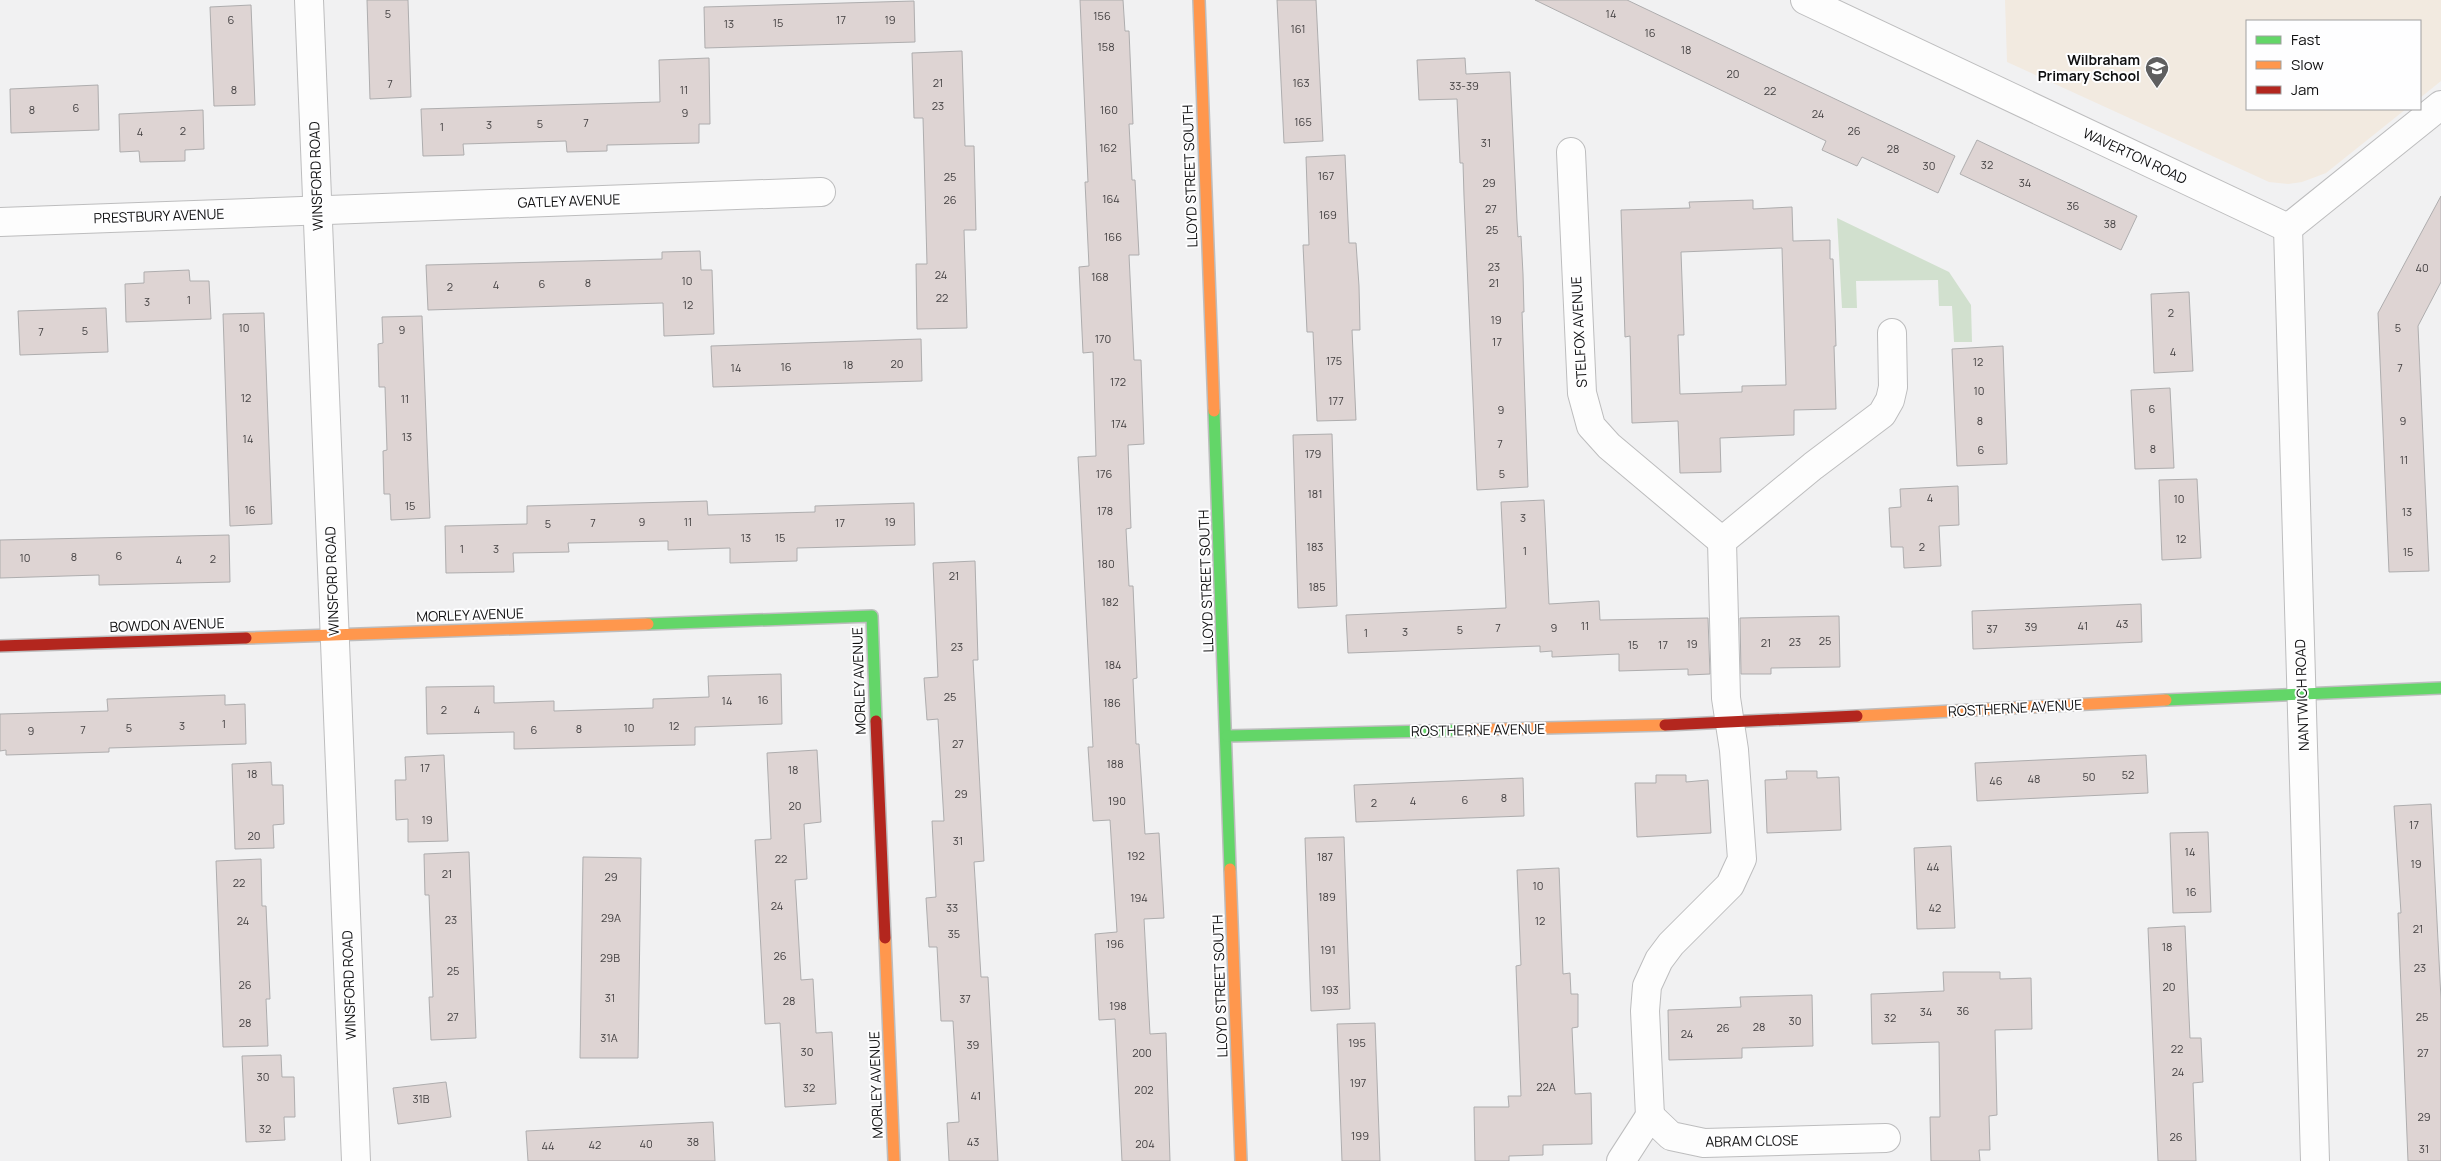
<svg xmlns="http://www.w3.org/2000/svg" width="2441" height="1161" viewBox="0 0 2441 1161" font-family="Manrope,sans-serif">
	<style>
		.education { fill: #f2eae0 }
		.green { fill: #d1e0ce }
		.building { fill: #ded4d3; stroke: #aeadae; fill-rule: evenodd }
		.lines { fill: none; stroke-linecap: round; stroke-linejoin: round }
		.street-casing { stroke: #bdbdbe; stroke-width: 30 }
		.fast-casing { stroke: #bdbdbe; stroke-width: 14 }
		.slow-casing { stroke: #bdbdbe; stroke-width: 14 }
		.jam-casing { stroke: #bdbdbe; stroke-width: 14 }
		.street { stroke: #fdfdfd; stroke-width: 28 }
		.fast { stroke: #63d668; stroke-width: 11 }
		.slow { stroke: #ff974d; stroke-width: 11 }
		.jam { stroke: #b3261e; stroke-width: 11 }
		.labels { text-anchor: middle; stroke-width: 4; stroke-linejoin: round; paint-order: stroke }
		.number-label { font-size: 11px; fill: #444142 }
		.poi-label { font-size: 14px; font-weight: bold; fill: #101011; stroke: #fefeff; text-anchor: end }
		.street-label { font-size: 14px; fill: #101011; stroke: #fefeff }
	</style>
	<rect width="100%" height="100%" fill="#f1f1f2"/>
	<polygon class="education" points="2005,0 2441,0 2441,81 2420,98 2420,21 2247,21 2247,109 2406,109 2326,173 2302,182 2288,184 2269,182 2007,62"/>
	<polygon class="green" points="1837,218 1949,272 1971,305 1972,342 1954,342 1952,306 1939,306 1938,280 1856,281 1857,308 1842,308"/>
	<g class="building">
		<polygon points="367,0 408,0 411,97 370,99"/>
		<polygon points="1080,0 1123,0 1125,31 1129,31 1133,124 1129,124 1132,180 1135,180 1139,255 1129,255 1134,360 1141,360 1144,444 1128,445 1131,528 1126,529 1129,586 1133,586 1137,678 1133,679 1136,744 1139,744 1145,834 1159,833 1164,918 1144,919 1150,1034 1166,1033 1170,1161 1122,1161 1115,1019 1099,1020 1095,934 1117,932 1110,820 1093,821 1088,747 1093,747 1078,457 1096,456 1093,352 1083,353 1079,267 1089,266 1085,182 1088,182"/>
		<polygon points="1277,0 1316,0 1323,141 1284,143"/>
		<polygon points="1535,0 1627,0 1955,156 1938,193 1862,157 1857,166 1822,150 1826,141"/>
		<polygon points="914,1 915,42 705,48 704,7"/>
		<polygon points="251,5 255,105 214,106 210,7"/>
		<polygon points="962,51 965,146 974,146 976,230 964,230 967,328 917,329 916,264 927,264 925,189 923,118 914,118 912,53"/>
		<polygon points="709,58 710,124 699,124 699,143 607,145 607,151 567,152 566,141 463,144 464,155 423,156 421,109 660,102 659,60"/>
		<polygon points="1465,58 1466,74 1510,72 1517,221 1518,237 1521,236 1523,274 1524,312 1522,312 1528,487 1477,490 1464,196 1463,163 1460,163 1457,99 1419,100 1417,60"/>
		<polygon points="98,85 99,130 11,133 10,89"/>
		<polygon points="203,110 204,149 185,150 185,161 140,162 139,151 120,152 119,114"/>
		<polygon points="1977,140 2137,216 2121,250 1960,174"/>
		<polygon points="1345,155 1349,243 1356,243 1359,286 1360,330 1352,330 1356,420 1317,421 1313,332 1307,332 1304,266 1303,245 1309,245 1306,157"/>
		<polygon points="2441,196 2441,282 2418,326 2429,571 2389,572 2378,313"/>
		<path d="M1753,200V209L1792,207L1793,241L1830,240V259H1833L1835,314L1836,346H1834L1836,409L1794,410V435L1720,438L1721,472L1680,473L1678,421L1632,423L1630,336L1625,337L1621,210L1690,208L1689,202ZM1782,248L1786,385L1742,386V392L1680,394L1678,335H1684L1681,252Z"/>
		<polygon points="700,251 701,270 712,270 714,334 664,336 663,303 428,310 426,265 662,259 662,252"/>
		<polygon points="189,270 190,281 209,281 211,319 126,322 125,284 144,283 144,272"/>
		<polygon points="2189,292 2193,371 2154,373 2151,294"/>
		<polygon points="106,308 108,352 20,355 18,311"/>
		<polygon points="264,313 272,524 230,526 223,314"/>
		<polygon points="422,316 430,518 391,520 390,494 384,494 383,451 387,450 385,387 379,387 378,344 383,343 382,317"/>
		<polygon points="921,339 922,381 713,387 711,346"/>
		<polygon points="2003,346 2007,464 1957,466 1952,349"/>
		<polygon points="2170,388 2174,468 2135,469 2131,390"/>
		<polygon points="1332,434 1337,606 1298,608 1293,435"/>
		<polygon points="2197,479 2201,558 2162,560 2159,480"/>
		<polygon points="1958,486 1959,525 1939,526 1941,566 1904,568 1903,547 1891,547 1889,508 1901,507 1900,489"/>
		<polygon points="1544,500 1549,604 1599,601 1600,620 1708,618 1710,674 1688,675 1688,669 1619,671 1619,654 1552,657 1552,651 1540,652 1540,646 1348,653 1346,615 1506,608 1501,502"/>
		<polygon points="707,501 708,515 815,512 815,506 914,503 915,545 797,548 797,561 730,563 730,548 668,550 668,541 568,543 569,552 513,553 514,572 446,573 445,526 527,524 527,506"/>
		<polygon points="229,535 230,582 99,585 99,575 0,578 0,540"/>
		<polygon points="975,561 978,660 973,660 984,861 974,862 981,977 988,977 998,1161 949,1161 947,1123 959,1122 953,1021 941,1021 937,947 929,947 926,898 936,897 932,821 944,821 938,719 927,720 924,678 938,677 933,563"/>
		<polygon points="2141,604 2142,642 1973,649 1972,611"/>
		<polygon points="1839,616 1840,667 1771,668 1771,674 1741,674 1740,618"/>
		<polygon points="781,674 782,724 695,727 695,745 514,749 514,732 427,734 426,687 494,686 494,703 554,701 554,711 653,708 653,699 709,697 708,676"/>
		<polygon points="225,695 225,705 245,704 246,744 109,748 109,752 6,755 6,750 0,751 0,714 108,711 107,699"/>
		<polygon points="817,750 821,822 804,824 807,879 795,880 798,929 801,980 813,979 816,1033 832,1032 836,1104 785,1107 780,1023 765,1024 755,840 771,839 767,753"/>
		<polygon points="444,755 448,841 408,842 408,819 396,820 395,780 406,780 405,757"/>
		<polygon points="2146,755 2148,793 1977,801 1975,763"/>
		<polygon points="271,762 272,785 283,785 284,824 273,825 274,848 235,849 232,764"/>
		<polygon points="1786,771 1817,771 1817,778 1839,777 1841,830 1767,833 1765,780 1787,779"/>
		<polygon points="1656,775 1686,775 1686,782 1708,780 1711,833 1637,837 1635,783 1656,783"/>
		<polygon points="1523,778 1524,816 1356,822 1354,785"/>
		<polygon points="2431,804 2441,999 2441,1161 2408,1161 2398,913 2401,913 2394,806"/>
		<polygon points="2208,832 2211,912 2173,913 2170,833"/>
		<polygon points="1344,837 1350,1009 1311,1011 1305,838"/>
		<polygon points="1951,846 1955,928 1917,929 1914,848"/>
		<polygon points="469,852 476,1038 431,1040 429,997 433,997 429,895 425,895 424,854"/>
		<polygon points="583,857 641,858 638,1058 580,1058"/>
		<polygon points="261,859 262,906 266,906 270,999 266,999 268,1046 223,1047 216,861"/>
		<polygon points="1559,868 1563,974 1570,973 1571,994 1578,994 1578,1027 1572,1028 1575,1094 1591,1093 1592,1144 1543,1145 1543,1155 1509,1156 1509,1161 1475,1161 1474,1107 1509,1107 1508,1096 1521,1096 1516,966 1521,965 1517,870"/>
		<polygon points="2185,926 2190,1038 2201,1038 2202,1061 2203,1082 2193,1083 2196,1161 2158,1161 2148,928"/>
		<polygon points="1943,972 2000,972 2000,979 2031,978 2032,1029 1995,1030 1997,1115 1989,1116 1990,1150 1979,1150 1980,1161 1931,1161 1930,1117 1940,1117 1939,1042 1872,1044 1871,994 1944,991"/>
		<polygon points="1812,995 1813,1046 1742,1048 1742,1058 1669,1060 1668,1010 1741,1007 1740,997"/>
		<polygon points="1375,1023 1380,1161 1342,1161 1337,1024"/>
		<polygon points="281,1055 282,1077 294,1077 295,1117 284,1117 285,1140 246,1142 242,1056"/>
		<polygon points="446,1082 451,1117 398,1124 393,1088"/>
		<polygon points="713,1122 715,1161 528,1161 526,1131"/>
	</g>
	<g class="lines">
		<g class="street-casing">
			<g id="street">
				<polyline points="309,0 356,1161"/>
				<polyline points="1805,0 2288,228"/>
				<polyline points="1571,152 1582,393 1591,426 1609,446 1722,541"/>
				<polyline points="0,222 821,192"/>
				<polyline points="2288,228 2315,1161"/>
				<polyline points="2288,228 2441,105"/>
				<polyline points="1650,1116 1645,1011 1647,986 1659,960 1671,944 1730,885 1742,859 1734,750 1726,698 1722,541 1813,466 1882,414 1890,400 1893,387 1892,333"/>
				<polyline points="1621,1161 1650,1116 1671,1136 1704,1143 1886,1138"/>
			</g>
		</g>
		<g class="fast-casing">
			<g id="fast">
				<polyline points="1214,411 1230,869"/>
				<polyline points="648,624 872,616 876,721"/>
				<polyline points="2166,700 2441,688"/>
				<polyline points="1227,736 1468,730"/>
			</g>
		</g>
		<g class="slow-casing">
			<g id="slow">
				<polyline points="1199,0 1214,411"/>
				<polyline points="246,638 648,624"/>
				<polyline points="1857,716 2166,700"/>
				<polyline points="1468,730 1665,725"/>
				<polyline points="1230,869 1241,1161"/>
				<polyline points="885,938 894,1161"/>
			</g>
		</g>
		<g class="jam-casing">
			<g id="jam">
				<polyline points="0,646 246,638"/>
				<polyline points="876,721 885,938"/>
				<polyline points="1665,725 1857,716"/>
			</g>
		</g>
		<use href="#street" class="street"/>
		<use href="#fast" class="fast"/>
		<use href="#slow" class="slow"/>
		<use href="#jam" class="jam"/>
	</g>
	<defs>
		<g id="school-pin" transform="scale(1.25)"><path d="M0 17L-7.5 6A9.5 9.5 0 1 1 7.5 6Z" fill="#5f5f60" stroke="#fefeff"/><path d="M0-5L7-2L0 1L-7-2ZM-4 1L0 2.5L4 1V4Q0 6-4 4Z" fill="#fff"/></g>
	</defs>
	<g fill-rule="evenodd">
		<use href="#school-pin" x="2157" y="68"/>
	</g>
	<g class="labels">
		<g class="number-label">
			<text x="388" y="18">5</text>
			<text x="1611" y="18">14</text>
			<text x="1102" y="20">156</text>
			<text x="231" y="24">6</text>
			<text x="841" y="24">17</text>
			<text x="890" y="24">19</text>
			<text x="778" y="27">15</text>
			<text x="729" y="28">13</text>
			<text x="1298" y="33">161</text>
			<text x="1650" y="37">16</text>
			<text x="1106" y="51">158</text>
			<text x="1686" y="54">18</text>
			<text x="1733" y="78">20</text>
			<text x="938" y="87">21</text>
			<text x="1301" y="87">163</text>
			<text x="390" y="88">7</text>
			<text x="1464" y="90">33-39</text>
			<text x="234" y="94">8</text>
			<text x="684" y="94">11</text>
			<text x="1770" y="95">22</text>
			<text x="938" y="110">23</text>
			<text x="76" y="112">6</text>
			<text x="32" y="114">8</text>
			<text x="1109" y="114">160</text>
			<text x="685" y="117">9</text>
			<text x="1818" y="118">24</text>
			<text x="1303" y="126">165</text>
			<text x="586" y="127">7</text>
			<text x="540" y="128">5</text>
			<text x="489" y="129">3</text>
			<text x="442" y="131">1</text>
			<text x="183" y="135">2</text>
			<text x="1854" y="135">26</text>
			<text x="140" y="136">4</text>
			<text x="1486" y="147">31</text>
			<text x="1108" y="152">162</text>
			<text x="1893" y="153">28</text>
			<text x="1987" y="169">32</text>
			<text x="1929" y="170">30</text>
			<text x="1326" y="180">167</text>
			<text x="950" y="181">25</text>
			<text x="1489" y="187">29</text>
			<text x="2025" y="187">34</text>
			<text x="1111" y="203">164</text>
			<text x="950" y="204">26</text>
			<text x="2073" y="210">36</text>
			<text x="1491" y="213">27</text>
			<text x="1328" y="219">169</text>
			<text x="2110" y="228">38</text>
			<text x="1492" y="234">25</text>
			<text x="1113" y="241">166</text>
			<text x="1494" y="271">23</text>
			<text x="2422" y="272">40</text>
			<text x="941" y="279">24</text>
			<text x="1100" y="281">168</text>
			<text x="687" y="285">10</text>
			<text x="588" y="287">8</text>
			<text x="1494" y="287">21</text>
			<text x="542" y="288">6</text>
			<text x="496" y="289">4</text>
			<text x="450" y="291">2</text>
			<text x="942" y="302">22</text>
			<text x="189" y="304">1</text>
			<text x="147" y="306">3</text>
			<text x="688" y="309">12</text>
			<text x="2171" y="317">2</text>
			<text x="1496" y="324">19</text>
			<text x="244" y="332">10</text>
			<text x="2398" y="332">5</text>
			<text x="402" y="334">9</text>
			<text x="85" y="335">5</text>
			<text x="41" y="336">7</text>
			<text x="1103" y="343">170</text>
			<text x="1497" y="346">17</text>
			<text x="2173" y="356">4</text>
			<text x="1334" y="365">175</text>
			<text x="1978" y="366">12</text>
			<text x="897" y="368">20</text>
			<text x="848" y="369">18</text>
			<text x="786" y="371">16</text>
			<text x="736" y="372">14</text>
			<text x="2400" y="372">7</text>
			<text x="1118" y="386">172</text>
			<text x="1979" y="395">10</text>
			<text x="246" y="402">12</text>
			<text x="405" y="403">11</text>
			<text x="1336" y="405">177</text>
			<text x="2152" y="413">6</text>
			<text x="1501" y="414">9</text>
			<text x="1980" y="425">8</text>
			<text x="2403" y="425">9</text>
			<text x="1119" y="428">174</text>
			<text x="407" y="441">13</text>
			<text x="248" y="443">14</text>
			<text x="1500" y="448">7</text>
			<text x="2153" y="453">8</text>
			<text x="1981" y="454">6</text>
			<text x="1313" y="458">179</text>
			<text x="2404" y="464">11</text>
			<text x="1104" y="478">176</text>
			<text x="1502" y="478">5</text>
			<text x="1315" y="498">181</text>
			<text x="1930" y="502">4</text>
			<text x="2179" y="503">10</text>
			<text x="410" y="510">15</text>
			<text x="250" y="514">16</text>
			<text x="1105" y="515">178</text>
			<text x="2407" y="516">13</text>
			<text x="1523" y="522">3</text>
			<text x="642" y="526">9</text>
			<text x="688" y="526">11</text>
			<text x="890" y="526">19</text>
			<text x="593" y="527">7</text>
			<text x="840" y="527">17</text>
			<text x="548" y="528">5</text>
			<text x="746" y="542">13</text>
			<text x="780" y="542">15</text>
			<text x="2181" y="543">12</text>
			<text x="1315" y="551">183</text>
			<text x="1922" y="551">2</text>
			<text x="462" y="553">1</text>
			<text x="496" y="553">3</text>
			<text x="1525" y="555">1</text>
			<text x="2408" y="556">15</text>
			<text x="119" y="560">6</text>
			<text x="74" y="561">8</text>
			<text x="25" y="562">10</text>
			<text x="213" y="563">2</text>
			<text x="179" y="564">4</text>
			<text x="1106" y="568">180</text>
			<text x="954" y="580">21</text>
			<text x="1317" y="591">185</text>
			<text x="1110" y="606">182</text>
			<text x="2122" y="628">43</text>
			<text x="1585" y="630">11</text>
			<text x="2083" y="630">41</text>
			<text x="2031" y="631">39</text>
			<text x="1498" y="632">7</text>
			<text x="1554" y="632">9</text>
			<text x="1992" y="633">37</text>
			<text x="1460" y="634">5</text>
			<text x="1405" y="636">3</text>
			<text x="1366" y="637">1</text>
			<text x="1825" y="645">25</text>
			<text x="1795" y="646">23</text>
			<text x="1766" y="647">21</text>
			<text x="1692" y="648">19</text>
			<text x="1633" y="649">15</text>
			<text x="1663" y="649">17</text>
			<text x="957" y="651">23</text>
			<text x="1113" y="669">184</text>
			<text x="950" y="701">25</text>
			<text x="763" y="704">16</text>
			<text x="727" y="705">14</text>
			<text x="1112" y="707">186</text>
			<text x="444" y="714">2</text>
			<text x="477" y="714">4</text>
			<text x="224" y="728">1</text>
			<text x="182" y="730">3</text>
			<text x="674" y="730">12</text>
			<text x="129" y="732">5</text>
			<text x="629" y="732">10</text>
			<text x="579" y="733">8</text>
			<text x="83" y="734">7</text>
			<text x="534" y="734">6</text>
			<text x="31" y="735">9</text>
			<text x="958" y="748">27</text>
			<text x="1115" y="768">188</text>
			<text x="425" y="772">17</text>
			<text x="793" y="774">18</text>
			<text x="252" y="778">18</text>
			<text x="2128" y="779">52</text>
			<text x="2089" y="781">50</text>
			<text x="2034" y="783">48</text>
			<text x="1996" y="785">46</text>
			<text x="961" y="798">29</text>
			<text x="1504" y="802">8</text>
			<text x="1465" y="804">6</text>
			<text x="1117" y="805">190</text>
			<text x="1413" y="805">4</text>
			<text x="1374" y="807">2</text>
			<text x="795" y="810">20</text>
			<text x="427" y="824">19</text>
			<text x="2414" y="829">17</text>
			<text x="254" y="840">20</text>
			<text x="958" y="845">31</text>
			<text x="2190" y="856">14</text>
			<text x="1136" y="860">192</text>
			<text x="1325" y="861">187</text>
			<text x="781" y="863">22</text>
			<text x="2416" y="868">19</text>
			<text x="1933" y="871">44</text>
			<text x="447" y="878">21</text>
			<text x="611" y="881">29</text>
			<text x="239" y="887">22</text>
			<text x="1538" y="890">10</text>
			<text x="2191" y="896">16</text>
			<text x="1327" y="901">189</text>
			<text x="1139" y="902">194</text>
			<text x="777" y="910">24</text>
			<text x="952" y="912">33</text>
			<text x="1935" y="912">42</text>
			<text x="611" y="922">29A</text>
			<text x="451" y="924">23</text>
			<text x="243" y="925">24</text>
			<text x="1540" y="925">12</text>
			<text x="2418" y="933">21</text>
			<text x="954" y="938">35</text>
			<text x="1115" y="948">196</text>
			<text x="2167" y="951">18</text>
			<text x="1328" y="954">191</text>
			<text x="780" y="960">26</text>
			<text x="610" y="962">29B</text>
			<text x="2420" y="972">23</text>
			<text x="453" y="975">25</text>
			<text x="245" y="989">26</text>
			<text x="2169" y="991">20</text>
			<text x="1330" y="994">193</text>
			<text x="610" y="1002">31</text>
			<text x="965" y="1003">37</text>
			<text x="789" y="1005">28</text>
			<text x="1118" y="1010">198</text>
			<text x="1963" y="1015">36</text>
			<text x="1926" y="1016">34</text>
			<text x="453" y="1021">27</text>
			<text x="2422" y="1021">25</text>
			<text x="1890" y="1022">32</text>
			<text x="1795" y="1025">30</text>
			<text x="245" y="1027">28</text>
			<text x="1759" y="1031">28</text>
			<text x="1723" y="1032">26</text>
			<text x="1687" y="1038">24</text>
			<text x="609" y="1042">31A</text>
			<text x="1357" y="1047">195</text>
			<text x="973" y="1049">39</text>
			<text x="2177" y="1053">22</text>
			<text x="807" y="1056">30</text>
			<text x="1142" y="1057">200</text>
			<text x="2423" y="1057">27</text>
			<text x="2178" y="1076">24</text>
			<text x="263" y="1081">30</text>
			<text x="1358" y="1087">197</text>
			<text x="1546" y="1091">22A</text>
			<text x="809" y="1092">32</text>
			<text x="1144" y="1094">202</text>
			<text x="976" y="1100">41</text>
			<text x="421" y="1103">31B</text>
			<text x="2424" y="1121">29</text>
			<text x="265" y="1133">32</text>
			<text x="1360" y="1140">199</text>
			<text x="2176" y="1141">26</text>
			<text x="693" y="1146">38</text>
			<text x="973" y="1146">43</text>
			<text x="646" y="1148">40</text>
			<text x="1145" y="1148">204</text>
			<text x="595" y="1149">42</text>
			<text x="548" y="1150">44</text>
			<text x="2424" y="1153">31</text>
		</g>
		<g class="poi-label">
			<text x="2140" y="65">Wilbraham<tspan x="2140" dy="16">Primary School</tspan></text>
		</g>
		<g class="street-label">
			<text transform="translate(2135 156) rotate(25)" y="5">WAVERTON ROAD</text>
			<text transform="translate(316 176) rotate(-92)" y="5">WINSFORD ROAD</text>
			<text transform="translate(1190 176) rotate(-92)" y="5">LLOYD STREET SOUTH</text>
			<text transform="translate(569 201) rotate(-2)" y="5">GATLEY AVENUE</text>
			<text transform="translate(159 216) rotate(-2)" y="5">PRESTBURY AVENUE</text>
			<text transform="translate(1579 332) rotate(-93)" y="5">STELFOX AVENUE</text>
			<text transform="translate(332 581) rotate(-92)" y="5">WINSFORD ROAD</text>
			<text transform="translate(1206 581) rotate(-92)" y="5">LLOYD STREET SOUTH</text>
			<text transform="translate(470 615) rotate(-2)" y="5">MORLEY AVENUE</text>
			<text transform="translate(167 625) rotate(-2)" y="5">BOWDON AVENUE</text>
			<text transform="translate(859 681) rotate(-92)" y="5">MORLEY AVENUE</text>
			<text transform="translate(2302 695) rotate(-92)" y="5">NANTWICH ROAD</text>
			<text transform="translate(2015 708) rotate(-3)" y="5">ROSTHERNE AVENUE</text>
			<text transform="translate(1478 730) rotate(-1)" y="5">ROSTHERNE AVENUE</text>
			<text transform="translate(349 985) rotate(-92)" y="5">WINSFORD ROAD</text>
			<text transform="translate(1220 986) rotate(-92)" y="5">LLOYD STREET SOUTH</text>
			<text transform="translate(876 1085) rotate(-92)" y="5">MORLEY AVENUE</text>
			<text transform="translate(1752 1141) rotate(-1)" y="5">ABRAM CLOSE</text>
		</g>
	</g>
	<rect x="2246" y="20" width="175" height="90" fill="#fefeff" stroke="#9f9fa0"/>
	<rect x="2256" y="36" width="25" height="8" fill="#63d668" stroke="#9f9fa0"/>
	<text x="2291" y="45" font-size="15" fill="#101011">Fast</text>
	<rect x="2256" y="61" width="25" height="8" fill="#ff974d" stroke="#9f9fa0"/>
	<text x="2291" y="70" font-size="15" fill="#101011">Slow</text>
	<rect x="2256" y="86" width="25" height="8" fill="#b3261e" stroke="#9f9fa0"/>
	<text x="2291" y="95" font-size="15" fill="#101011">Jam</text>
</svg>
